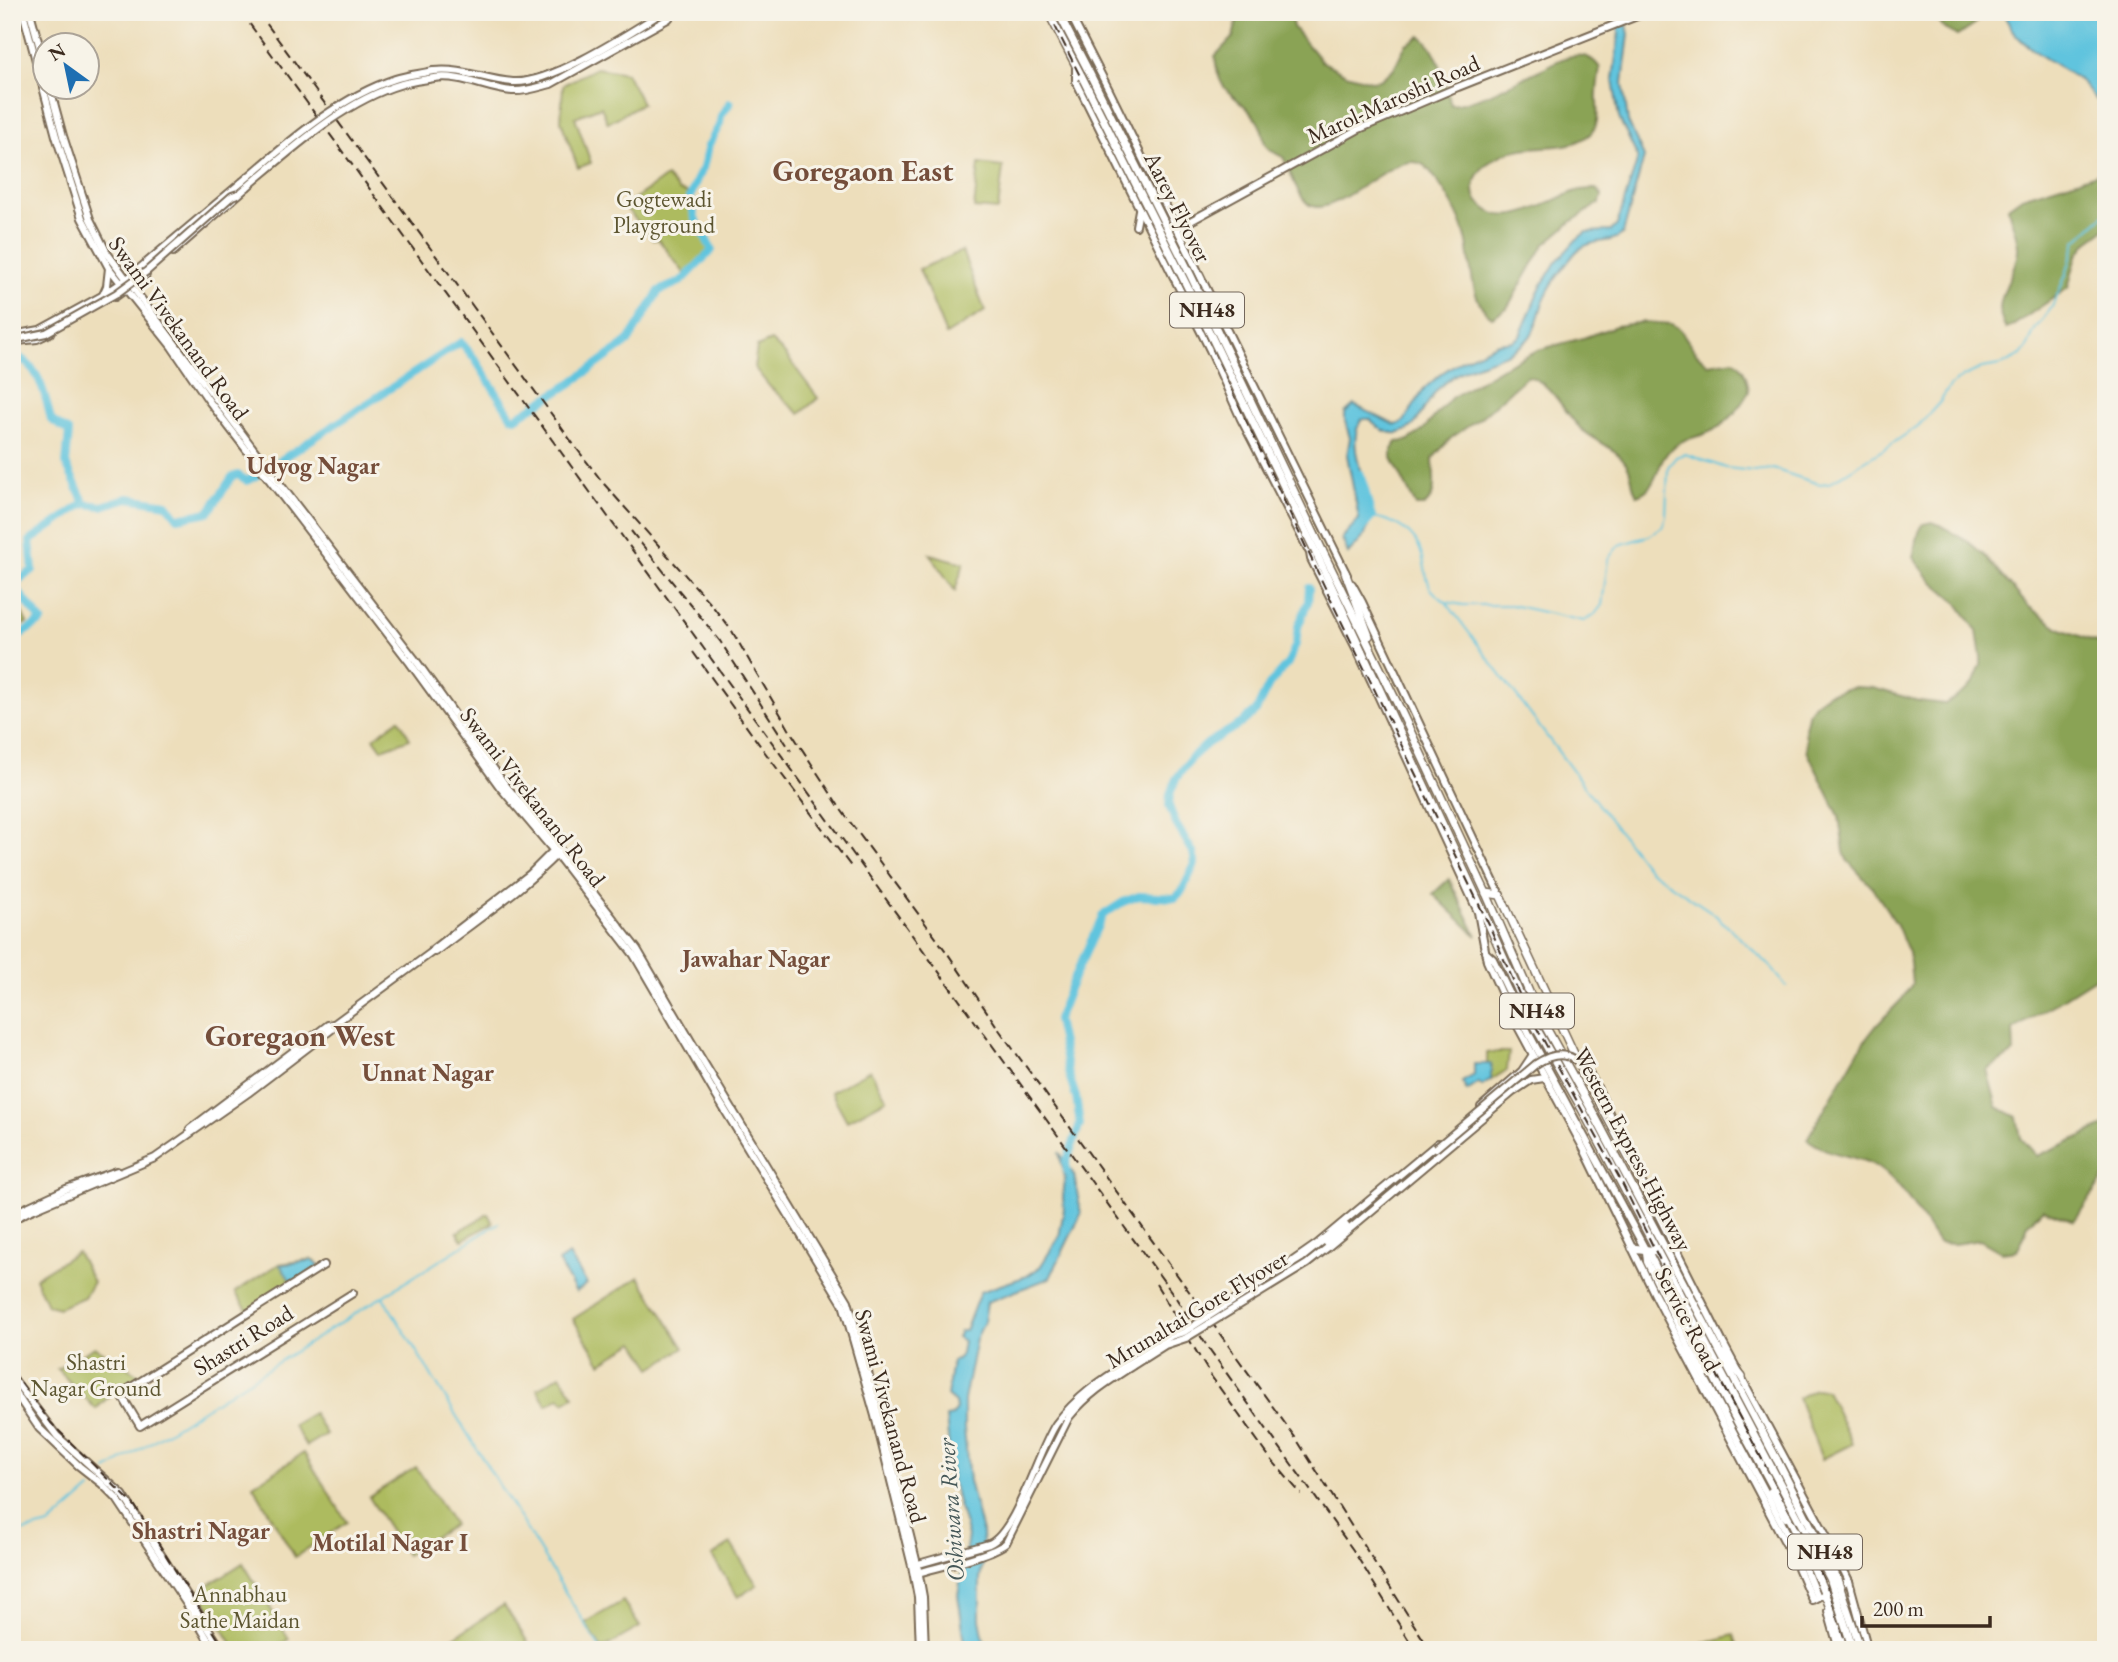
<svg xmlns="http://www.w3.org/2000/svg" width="2118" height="1662" viewBox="0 0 2118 1662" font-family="'EB Garamond',serif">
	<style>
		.green { fill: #adbb5e; stroke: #74723e; stroke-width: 2 }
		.forest { fill: #8aa355; stroke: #62663a; stroke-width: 2 }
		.water { fill: #60c4de; stroke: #4e777e; stroke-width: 2 }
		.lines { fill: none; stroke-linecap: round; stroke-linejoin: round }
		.stream { stroke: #60c4de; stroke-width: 2 }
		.river { stroke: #60c4de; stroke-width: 8 }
		.major-casing { stroke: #796955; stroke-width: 10 }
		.highway-casing { stroke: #796955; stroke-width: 10 }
		.major { stroke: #fff; stroke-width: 6 }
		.highway { stroke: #fff; stroke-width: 7 }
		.rail { stroke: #3b2a1e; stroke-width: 2; stroke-dasharray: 10 5; stroke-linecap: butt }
		.major-bridge-casing { stroke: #796955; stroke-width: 10; stroke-linecap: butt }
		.highway-bridge-casing { stroke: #796955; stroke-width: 10; stroke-linecap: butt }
		.major-bridge { stroke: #fff; stroke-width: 6 }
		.highway-bridge { stroke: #fff; stroke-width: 7 }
		.labels { text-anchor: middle; stroke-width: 6; stroke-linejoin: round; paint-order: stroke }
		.shield { fill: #f7f3e8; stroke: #73665b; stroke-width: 2 }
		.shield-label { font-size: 21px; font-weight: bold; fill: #3b2a1e }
		.street-label { font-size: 23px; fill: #3b2a1e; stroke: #f7f3e8 }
		.park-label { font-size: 23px; fill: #5d5631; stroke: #f7f3e8 }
		.neighbourhood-label { font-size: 24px; font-weight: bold; fill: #754e3b; stroke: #f7f3e8 }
		.water-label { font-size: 24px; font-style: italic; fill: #465858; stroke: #f7f3e8 }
		.district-label { font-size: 30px; font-weight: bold; fill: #754e3b; stroke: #f7f3e8 }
	</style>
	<rect width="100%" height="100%" fill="#f7f3e8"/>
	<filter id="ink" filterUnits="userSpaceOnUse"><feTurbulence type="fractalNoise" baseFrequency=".0143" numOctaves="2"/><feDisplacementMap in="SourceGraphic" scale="14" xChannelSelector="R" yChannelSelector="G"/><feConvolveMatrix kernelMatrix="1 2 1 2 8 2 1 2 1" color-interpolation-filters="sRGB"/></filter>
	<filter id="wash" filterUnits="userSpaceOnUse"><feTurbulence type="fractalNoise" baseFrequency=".00686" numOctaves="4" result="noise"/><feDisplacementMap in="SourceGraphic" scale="28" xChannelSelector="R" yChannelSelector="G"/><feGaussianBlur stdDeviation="1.57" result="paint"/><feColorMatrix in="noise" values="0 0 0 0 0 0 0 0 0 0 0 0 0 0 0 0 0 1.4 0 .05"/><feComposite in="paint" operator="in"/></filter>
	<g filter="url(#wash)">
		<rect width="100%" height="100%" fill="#eddebb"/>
		<g class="green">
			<polygon points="596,68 626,73 642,103 608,123 601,107 575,117 591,163 578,168 561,121 563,85"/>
			<polygon points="979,164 1003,167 998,210 974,208"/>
			<polygon points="666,177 679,191 684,192 689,195 692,216 710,250 685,274 658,239 653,240 624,206"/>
			<polygon points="962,251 985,311 946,335 919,269"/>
			<polygon points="771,341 785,354 818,398 800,414 770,387 754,367 757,347"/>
			<polygon points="930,554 964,563 955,591"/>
			<polygon points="12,574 14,576 15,598 27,623 12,629"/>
			<polygon points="399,719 410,739 382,749 374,738"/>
			<polygon points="1487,1052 1509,1052 1507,1070 1491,1080 1491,1064 1487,1064"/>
			<polygon points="870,1070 887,1099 847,1121 831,1092"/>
			<polygon points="488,1214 493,1223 462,1240 457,1232"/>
			<polygon points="77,1252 93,1282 84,1297 59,1308 47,1305 35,1278"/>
			<polygon points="313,1259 320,1266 248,1311 235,1292 279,1264"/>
			<polygon points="639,1277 684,1348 652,1368 635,1342 601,1363 573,1319"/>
			<polygon points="95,1347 140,1376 112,1393 96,1409 57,1369"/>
			<polygon points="560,1375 574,1396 564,1402 560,1397 547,1405 537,1389"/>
			<polygon points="1815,1389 1826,1390 1852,1444 1822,1459 1798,1398"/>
			<polygon points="313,1413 326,1434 306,1446 293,1425"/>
			<polygon points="304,1453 347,1522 295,1557 253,1485"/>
			<polygon points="416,1467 454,1525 406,1555 369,1497"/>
			<polygon points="731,1544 757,1585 738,1597 712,1556"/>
			<polygon points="243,1563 289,1639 271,1650 236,1650 199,1591"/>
			<polygon points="623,1601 640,1627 602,1649 585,1623"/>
			<polygon points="504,1605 532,1649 442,1645"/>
			<polygon points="1734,1635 1739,1650 1706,1650 1704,1643"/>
		</g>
		<g class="forest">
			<path d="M1239,12H1290L1293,27L1321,61L1346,74L1371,81L1380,80L1394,68L1406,44L1421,36C1441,51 1444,83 1451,105C1480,102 1515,81 1542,69C1551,65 1562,57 1572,56C1585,54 1593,58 1600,68C1599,76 1597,86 1597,94C1596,109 1602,124 1589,135C1571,150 1543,145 1522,149C1500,152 1468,169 1475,196C1477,202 1480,204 1485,208C1509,229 1549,201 1574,192C1581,189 1589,189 1596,189L1602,195L1600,203L1571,222L1544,245L1507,308L1492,317C1469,302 1472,263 1466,238C1461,217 1450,199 1438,182C1433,175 1427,165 1419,163C1389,153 1333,222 1308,204C1297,195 1290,170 1283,157C1253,143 1271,140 1256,119C1236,90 1219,100 1215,56L1233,37Z"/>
			<polygon points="1931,12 1985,12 1973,26 1957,36 1941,26"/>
			<path d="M2106,171V229L2088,242L2077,256L2068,288L2014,325L2006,328C1988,303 2017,275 2018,250C2019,237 2010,221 2008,207L2022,197Z"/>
			<path d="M1644,322L1671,324L1680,329L1696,353L1708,364L1734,360C1745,368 1747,378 1749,391C1739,409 1728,425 1707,433C1694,439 1684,437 1672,448C1655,462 1660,488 1637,495C1631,486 1633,478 1629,469C1621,449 1595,442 1580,428C1563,411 1551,381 1527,376L1480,418L1451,438L1433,458C1433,475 1439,495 1424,506H1416L1392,458V450L1397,442L1407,441L1422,431L1451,398L1505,366L1538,350L1583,338L1616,326Z"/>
			<path d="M1932,522L1940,525L1970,543L1985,556L2028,606L2059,628L2106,646V971L2013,1030L2014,1053L1987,1070L1997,1107L2017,1117L2021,1138L2037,1156L2098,1129L2106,1124V1175L2074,1221L2043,1209L2026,1226L2025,1235L2017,1250L2001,1252L1980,1240L1954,1244L1938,1243C1922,1220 1898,1175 1872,1164C1847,1153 1831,1157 1807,1139L1863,1043L1877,1025L1902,999L1912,984L1909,953L1897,925L1872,887L1847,860L1844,852L1839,816L1807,751L1805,728L1809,711L1815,703L1829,693L1855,687L1873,688L1919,701L1946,704L1968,689L1974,682L1981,665V657L1977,631L1957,602L1930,579L1913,557L1919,532L1923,524Z"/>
			<polygon points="1449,879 1477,936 1433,894"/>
		</g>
		<g class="water">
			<path d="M1616,12H1624L1629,34L1623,83L1628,122L1644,157L1623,233C1614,245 1590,237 1575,253C1566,264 1550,285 1545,298C1539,310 1538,327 1529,338C1510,360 1471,361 1448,380C1441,385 1434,393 1430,400C1422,410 1417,428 1403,432C1391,436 1377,429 1370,419H1362C1340,449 1381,500 1366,532C1363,540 1354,547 1348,554L1342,538L1359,519L1347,455L1350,438L1345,421V413L1354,405L1393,424L1397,425L1404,421L1425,388L1442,373L1460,361L1498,343L1513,341L1520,336L1540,288L1556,262L1576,240L1586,232L1611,231L1617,225L1638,158L1619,118L1613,80L1619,33Z"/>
			<path d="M2002,12H2086L2106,18V101L2102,103C2091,99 2089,87 2079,80C2058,65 2030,52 2013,31C2009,25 2006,18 2002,12Z"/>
			<polygon points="1474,1064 1491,1064 1491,1080 1482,1086 1479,1083 1467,1091 1462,1082 1474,1075"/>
			<polygon points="1059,1152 1074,1175 1081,1214 1050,1278 987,1302 984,1322 976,1339 964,1400 964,1428 969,1481 982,1532 983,1561 980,1579 980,1620 986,1650 966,1650 958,1595 968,1536 952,1481 946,1417 952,1416 956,1409 955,1403 947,1396 952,1361 957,1360 961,1354 963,1341 957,1337 960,1331 965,1331 980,1292 1027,1276 1040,1267 1059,1237 1064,1209 1063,1197 1065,1179"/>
			<polygon points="569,1255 587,1284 576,1292 558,1262"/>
			<polygon points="312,1260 319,1266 292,1283 280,1265"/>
		</g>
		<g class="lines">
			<g class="stream">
				<path d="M1372,517C1389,519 1409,528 1418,545C1424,555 1425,575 1430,587C1433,593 1441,598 1446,602L1587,790L1648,869L1713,913L1770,966L1786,986"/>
				<polyline points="1446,602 1463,605 1511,605 1584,621 1595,614 1602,605 1608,559 1619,545 1649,536 1663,526 1666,516 1668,467 1676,457 1685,454 1726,468 1754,471 1773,469 1819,484 1829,483 1889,446 1918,426 1940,402 1950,386 1964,376 1982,368 2001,365 2021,355 2028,346 2034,331 2052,307 2066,275 2076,241 2106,213"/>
				<polyline points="383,1297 601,1650"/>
				<polyline points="107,1470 499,1223"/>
				<polyline points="12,1534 50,1525 91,1489"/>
			</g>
			<g class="river">
				<path d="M12,354C40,364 45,395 51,420L69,432L66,464L85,504"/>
				<polyline points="270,467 461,342 475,359 511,416 515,418 570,384 628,342 659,291 682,281 712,250 695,218 690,198 697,179 703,168 708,146 720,124 721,116 730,103"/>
				<path d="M1360,474C1366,488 1367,502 1372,517L1362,528"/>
				<polyline points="12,640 42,621 17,590 16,582 33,570 30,541 80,506 85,504 102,506 128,498 167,504 178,518 209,512 232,477 238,475 247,481 261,473"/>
				<polyline points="1067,1171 1066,1163 1080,1124 1076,1097 1068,1072 1057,1020 1072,982 1103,915 1123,902 1139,896 1175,898 1182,891 1195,864 1193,852 1176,824 1169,806 1170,794 1176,779 1191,758 1208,743 1242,723 1256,711 1269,685 1288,663 1296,644 1298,627 1308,602 1309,588"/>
			</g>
		</g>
	</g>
	<g filter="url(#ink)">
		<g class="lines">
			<g class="major-casing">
				<g id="major">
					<polyline points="23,12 56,136 82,218 109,268 172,347 209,401 410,663 500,787 554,851 634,955 715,1094 843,1304 875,1416 912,1566 918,1597 920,1650"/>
					<polyline points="30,12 46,70"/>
					<polyline points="1069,12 1109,90 1347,575"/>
					<polyline points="1076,67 1076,81 1210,350 1241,419 1310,553 1311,559 1357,650 1478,912 1487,961 1510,1012 1585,1151 1656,1297 1796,1563 1812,1600 1849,1581"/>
					<path d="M433,71C466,68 483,80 513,82C550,85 629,33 663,12"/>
					<path d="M434,78C462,74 485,89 512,91C525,92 539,87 551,84L668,19L674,12"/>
					<polyline points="50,88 63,136 90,219 107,253 270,471 414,658 506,786 557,846 637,949 692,1043 848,1301 880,1415 917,1564 923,1597 925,1650"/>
					<polyline points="1136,226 1139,210"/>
					<polyline points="1176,229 1357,130 1458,87 1647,12"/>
					<polyline points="173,252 247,187"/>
					<polyline points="103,295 107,286 109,268"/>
					<polyline points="115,297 146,275"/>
					<polyline points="12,335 40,330 102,296 127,279 242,182"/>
					<polyline points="17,341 37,339 50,333"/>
					<polyline points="1352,584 1362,602 1500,895"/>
					<polyline points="432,952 433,949 530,874 556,848"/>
					<polyline points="1485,952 1493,959 1529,1034 1645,1249 1650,1255 1708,1373"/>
					<polyline points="1481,1107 1522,1071 1532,1056"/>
					<polyline points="190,1129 315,1035 328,1025 334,1024"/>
					<polyline points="1638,1175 1724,1345 1836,1554 1849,1581 1868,1650"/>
					<polyline points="12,1214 66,1189 117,1171"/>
					<path d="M12,1220L27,1212L155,1158L248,1093L332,1029L334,1024L432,952H435C476,920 521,891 557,854"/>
					<polyline points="1327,1248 1513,1092 1531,1080 1544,1078"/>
					<polyline points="1646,1252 1647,1262 1690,1350 1802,1561 1817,1597"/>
					<polyline points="324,1265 122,1393 122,1396 140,1426 353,1293"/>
					<polyline points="1279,1274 1321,1247 1346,1226"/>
					<polyline points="1264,1281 1317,1244 1438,1143"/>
					<polyline points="12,1377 57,1436 123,1495 222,1650"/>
					<polyline points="12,1388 39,1428 79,1466 102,1484 117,1499 186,1603 214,1650"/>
					<polyline points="1771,1491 1786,1518"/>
					<path d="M915,1565L989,1544C1016,1533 1038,1451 1056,1424C1076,1397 1101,1380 1130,1362"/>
					<path d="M918,1573C938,1567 992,1555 1006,1543L1069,1417C1088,1394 1107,1382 1132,1366"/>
					<polyline points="1828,1611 1839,1650"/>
				</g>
			</g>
			<g class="highway-casing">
				<g id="highway">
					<polyline points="1048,12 1082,77"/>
					<polyline points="1058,12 1089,72"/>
					<polyline points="1322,550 1399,707 1486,893 1539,1015 1589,1105 1777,1460"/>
					<polyline points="1316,553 1477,898 1531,1019 1582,1109 1770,1465"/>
					<polyline points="1345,572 1369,636"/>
					<polyline points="1486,893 1500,895 1576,1058 1640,1179"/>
					<polyline points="1632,1248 1657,1251"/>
					<path d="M1679,1300L1681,1309C1699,1347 1718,1386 1738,1423C1778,1496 1821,1569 1844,1650"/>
					<polyline points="1723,1354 1742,1377"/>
				</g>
			</g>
			<use href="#major" class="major"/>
			<use href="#highway" class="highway"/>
			<g class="rail">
				<polyline points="241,12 1176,1298 1205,1343 1353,1550 1415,1650"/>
				<polyline points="258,12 577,449 604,484 710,603 732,631 789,729 842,811 948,954 1000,1031 1297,1440 1430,1650"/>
				<polyline points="1048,12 1149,214 1328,594 1489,925 1523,1003 1620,1179 1708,1358 1805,1540 1829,1590 1848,1650"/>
				<polyline points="631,531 720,641 791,751"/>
				<polyline points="693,652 764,751 853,869"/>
				<polyline points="1156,1284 1211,1376 1270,1458 1301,1494"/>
				<polyline points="12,1371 51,1423 135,1506 225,1650"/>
			</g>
			<g class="major-bridge-casing">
				<g id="major-bridge">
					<path d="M242,182C288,143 337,98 395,79C407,75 420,74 433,71"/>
					<path d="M247,187C292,149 344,101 402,84C412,81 423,80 434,78"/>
					<polyline points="12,340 46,333 117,293 147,271 232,196 238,194"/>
					<path d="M1436,1148L1536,1064C1581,1034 1596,1087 1612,1119"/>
					<polyline points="1130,1362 1171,1336 1184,1332 1264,1281"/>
					<polyline points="1132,1366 1165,1345 1186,1338 1307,1264 1327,1248"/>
				</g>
			</g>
			<g class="highway-bridge-casing">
				<g id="highway-bridge">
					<polyline points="1089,72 1191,276 1322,550"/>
					<polyline points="1082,77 1187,286 1316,553"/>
					<polyline points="1777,1460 1836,1576 1861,1650"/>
					<polyline points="1770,1465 1830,1578 1853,1650"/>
				</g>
			</g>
			<use href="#major-bridge" class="major-bridge"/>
			<use href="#highway-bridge" class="highway-bridge"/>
		</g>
	</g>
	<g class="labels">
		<g class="shield">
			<rect x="1170" y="292.5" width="74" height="35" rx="5"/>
			<rect x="1500" y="993.5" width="74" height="35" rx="5"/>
			<rect x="1788" y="1534.5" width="74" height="35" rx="5"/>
		</g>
		<g class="shield-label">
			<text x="1207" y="317">NH48</text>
			<text x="1537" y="1018">NH48</text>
			<text x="1825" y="1559">NH48</text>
		</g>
		<g class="street-label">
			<text transform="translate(1393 99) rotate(-24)" y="8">Marol-Maroshi Road</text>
			<text transform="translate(1178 207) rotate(63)" y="8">Aarey Flyover</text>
			<text transform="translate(179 328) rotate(54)" y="8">Swami Vivekanand Road</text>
			<text transform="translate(533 797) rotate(52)" y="8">Swami Vivekanand Road</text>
			<text transform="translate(1633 1149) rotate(62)" y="8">Western Express Highway</text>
			<text transform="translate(1197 1309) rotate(-31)" y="8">Mrunaltai Gore Flyover</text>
			<text transform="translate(1688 1319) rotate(62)" y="8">Service Road</text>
			<text transform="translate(243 1340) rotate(-32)" y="8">Shastri Road</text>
			<text transform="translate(891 1416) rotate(75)" y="8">Swami Vivekanand Road</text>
		</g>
		<g class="park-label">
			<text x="664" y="207">Gogtewadi<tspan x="664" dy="26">Playground</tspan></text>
			<text x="96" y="1370">Shastri<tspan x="96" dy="26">Nagar Ground</tspan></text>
			<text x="240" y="1602">Annabhau<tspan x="240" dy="26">Sathe Maidan</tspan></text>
		</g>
		<g class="neighbourhood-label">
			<text x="313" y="474">Udyog Nagar</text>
			<text x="756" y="967">Jawahar Nagar</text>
			<text x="428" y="1081">Unnat Nagar</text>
			<text x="201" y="1539">Shastri Nagar</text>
			<text x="390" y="1551">Motilal Nagar I</text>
		</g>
		<g class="water-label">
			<text transform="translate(951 1510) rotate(-94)" y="8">Oshiwara River</text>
		</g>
		<g class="district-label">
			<text x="863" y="181">Goregaon East</text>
			<text x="300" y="1046">Goregaon West</text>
		</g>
	</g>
	<rect width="2118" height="1662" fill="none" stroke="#f7f3e8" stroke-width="42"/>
	<g transform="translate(66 66) rotate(327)"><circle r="33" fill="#f7f3e8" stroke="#aca397" stroke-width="2"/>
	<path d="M0-5L12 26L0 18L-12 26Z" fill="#1f6fb2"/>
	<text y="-10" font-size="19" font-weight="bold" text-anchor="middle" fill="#3b2a1e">N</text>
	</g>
	<path d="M1862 1616v10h128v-10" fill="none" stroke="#3b2a1e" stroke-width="3.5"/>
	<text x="1873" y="1616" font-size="21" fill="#3b2a1e" stroke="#f7f3e8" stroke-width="5" paint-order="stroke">200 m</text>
</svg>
